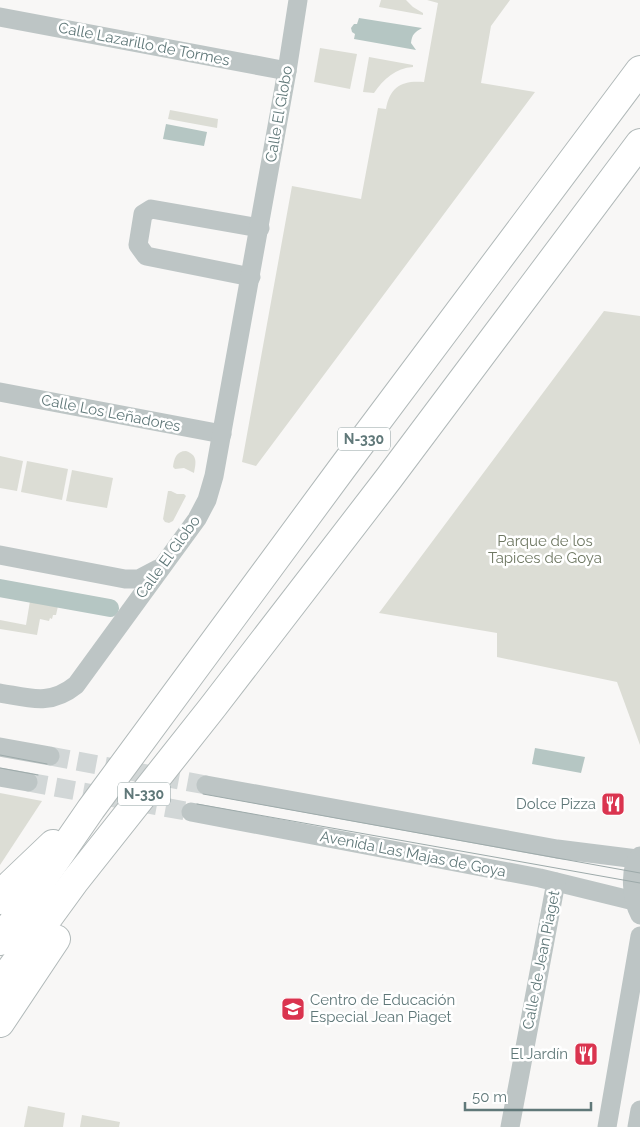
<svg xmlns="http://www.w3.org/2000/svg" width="640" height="1127" viewBox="0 0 640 1127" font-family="Raleway,sans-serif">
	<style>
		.green { fill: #dcddd5 }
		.water { fill: #b5c6c3 }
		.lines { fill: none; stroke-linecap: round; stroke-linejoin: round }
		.canal { stroke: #b5c6c3; stroke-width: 18 }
		.street-tunnel { stroke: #d2d7d7; stroke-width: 19; stroke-dasharray: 19 9; stroke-linecap: butt }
		.highway-casing { stroke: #b1b9b9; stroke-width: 30 }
		.street { stroke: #bdc5c5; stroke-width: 19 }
		.highway { stroke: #fff; stroke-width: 28 }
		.tram { stroke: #9daaaa; stroke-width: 1 }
		.labels { text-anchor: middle; stroke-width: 5; stroke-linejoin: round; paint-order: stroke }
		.shield { fill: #fff; stroke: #90a0a1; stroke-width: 1 }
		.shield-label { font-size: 14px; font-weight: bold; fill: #607879 }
		.street-label { font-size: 15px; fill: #607879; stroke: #fff }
		.park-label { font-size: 15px; fill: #6f7863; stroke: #fff }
		.poi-label { font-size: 15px; fill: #607879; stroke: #fff; text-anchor: end }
	</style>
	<rect width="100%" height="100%" fill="#f8f7f6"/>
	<g class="green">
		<polygon points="381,0 406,0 413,7 423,13 423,15 379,7"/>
		<path d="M427,0H510L491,26L481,83L535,92L256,466L242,462L292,186L361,199L378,108L386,109C390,86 403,80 424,82L438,3Z"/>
		<polygon points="320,48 357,54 350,89 314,82"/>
		<path d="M369,57L413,65V67C396,68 383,79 374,93L363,92Z"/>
		<polygon points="170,110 218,119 217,128 168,119"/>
		<polygon points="604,311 640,316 640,745 617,682 497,657 497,633 379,613"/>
		<path d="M186,451C198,455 196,463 194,473L184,468L175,469L173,467C174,459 176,451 186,451Z"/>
		<polygon points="0,456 23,461 17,491 0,488"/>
		<polygon points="27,461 68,469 62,500 21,492"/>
		<polygon points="72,470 113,478 107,508 66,501"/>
		<polygon points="168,491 171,491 177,494 184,494 186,496 173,521 169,523 165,522 163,519"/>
		<polygon points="30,601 58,606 56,615 53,615 52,619 50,618 49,621 40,619 37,635 0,629 0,620 26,625"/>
		<polygon points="0,793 42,801 0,865"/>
		<polygon points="28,1106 65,1113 63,1127 24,1127"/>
		<polygon points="82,1115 120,1122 119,1127 80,1127"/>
	</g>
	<g class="water">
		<path d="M359,18L422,28C415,32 412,34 411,43L416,50L354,39L355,34L352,32L351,28L354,24H357Z"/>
		<polygon points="166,124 207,132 204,146 163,139"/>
		<polygon points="535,748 585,757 581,773 532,764"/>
	</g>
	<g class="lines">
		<polyline class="canal" points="0,588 110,608"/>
		<g class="street-tunnel">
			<polyline points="50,756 206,785"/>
			<polyline points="28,782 191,812"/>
		</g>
		<g class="highway-casing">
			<g id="highway">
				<polyline points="0,900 11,884 53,844"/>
				<polyline points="0,941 91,809 343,467 640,70"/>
				<polyline points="0,984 75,881 212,708 389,478 640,143"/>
				<polyline points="0,1023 56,939"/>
			</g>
		</g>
		<g class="street">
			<polyline points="0,17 287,71"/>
			<polyline points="251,277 146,256 138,245 143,214 151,209 260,228"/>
			<polyline points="0,392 222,434"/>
			<polyline points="0,555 125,579 139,579 158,569"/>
			<path d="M0,693C30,698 50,706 76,685L197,519L207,500L214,476L287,71L298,0"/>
			<polyline points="0,747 50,756"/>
			<polyline points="0,777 28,782"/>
			<polyline points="206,785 557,849 637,859"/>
			<polyline points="191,812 540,878 634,901"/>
			<path d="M640,856C628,869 632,900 640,915"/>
			<polyline points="510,1127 556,882"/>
			<polyline points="607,1127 640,936"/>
			<polyline points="637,1127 640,1110"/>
		</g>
		<use href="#highway" class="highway"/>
		<g class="tram">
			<polyline points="0,755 47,764"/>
			<polyline points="0,768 38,775"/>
			<polyline points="203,794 640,873"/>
			<polyline points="197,804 640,883"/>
		</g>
	</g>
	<defs>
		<g id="restaurant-square" transform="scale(1.25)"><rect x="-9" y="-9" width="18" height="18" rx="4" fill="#da344f" stroke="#fff"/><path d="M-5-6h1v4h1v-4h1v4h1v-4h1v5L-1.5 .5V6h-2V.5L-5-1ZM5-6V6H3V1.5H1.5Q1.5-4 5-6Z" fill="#fff"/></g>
		<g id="school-square" transform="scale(1.25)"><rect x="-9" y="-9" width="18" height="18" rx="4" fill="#da344f" stroke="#fff"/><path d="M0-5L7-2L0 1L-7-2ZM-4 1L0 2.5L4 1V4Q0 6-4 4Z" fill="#fff"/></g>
	</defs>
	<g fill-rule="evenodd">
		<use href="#restaurant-square" x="613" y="804"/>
		<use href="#school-square" x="293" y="1009"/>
		<use href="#restaurant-square" x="586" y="1054"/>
	</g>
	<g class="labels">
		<g class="shield">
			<rect x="338" y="427.5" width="52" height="23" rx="4"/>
			<rect x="118" y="782.5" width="52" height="23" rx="4"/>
		</g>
		<g class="shield-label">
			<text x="364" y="444">N-330</text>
			<text x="144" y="799">N-330</text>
		</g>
		<g class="street-label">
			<text transform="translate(144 44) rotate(11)" y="5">Calle Lazarillo de Tormes</text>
			<text transform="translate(279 114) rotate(-80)" y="5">Calle El Globo</text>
			<text transform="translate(111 413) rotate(11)" y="5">Calle Los Leñadores</text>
			<text transform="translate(168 557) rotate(-54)" y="5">Calle El Globo</text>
			<text transform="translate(413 854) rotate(11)" y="5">Avenida Las Majas de Goya</text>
			<text transform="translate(541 960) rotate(-79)" y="5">Calle de Jean Piaget</text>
		</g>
		<g class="park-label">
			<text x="545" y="546">Parque de los<tspan x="545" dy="17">Tapices de Goya</tspan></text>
		</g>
		<g class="poi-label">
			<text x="596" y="809">Dolce Pizza</text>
			<text x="310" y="1005" text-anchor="start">Centro de Educación<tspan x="310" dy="17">Especial Jean Piaget</tspan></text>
			<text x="568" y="1059">El Jardín</text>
		</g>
	</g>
	<path d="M465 1102v8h126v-8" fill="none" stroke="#607879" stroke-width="2.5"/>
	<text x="472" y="1102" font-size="15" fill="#607879" stroke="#ffffff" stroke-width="4" paint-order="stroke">50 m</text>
</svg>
